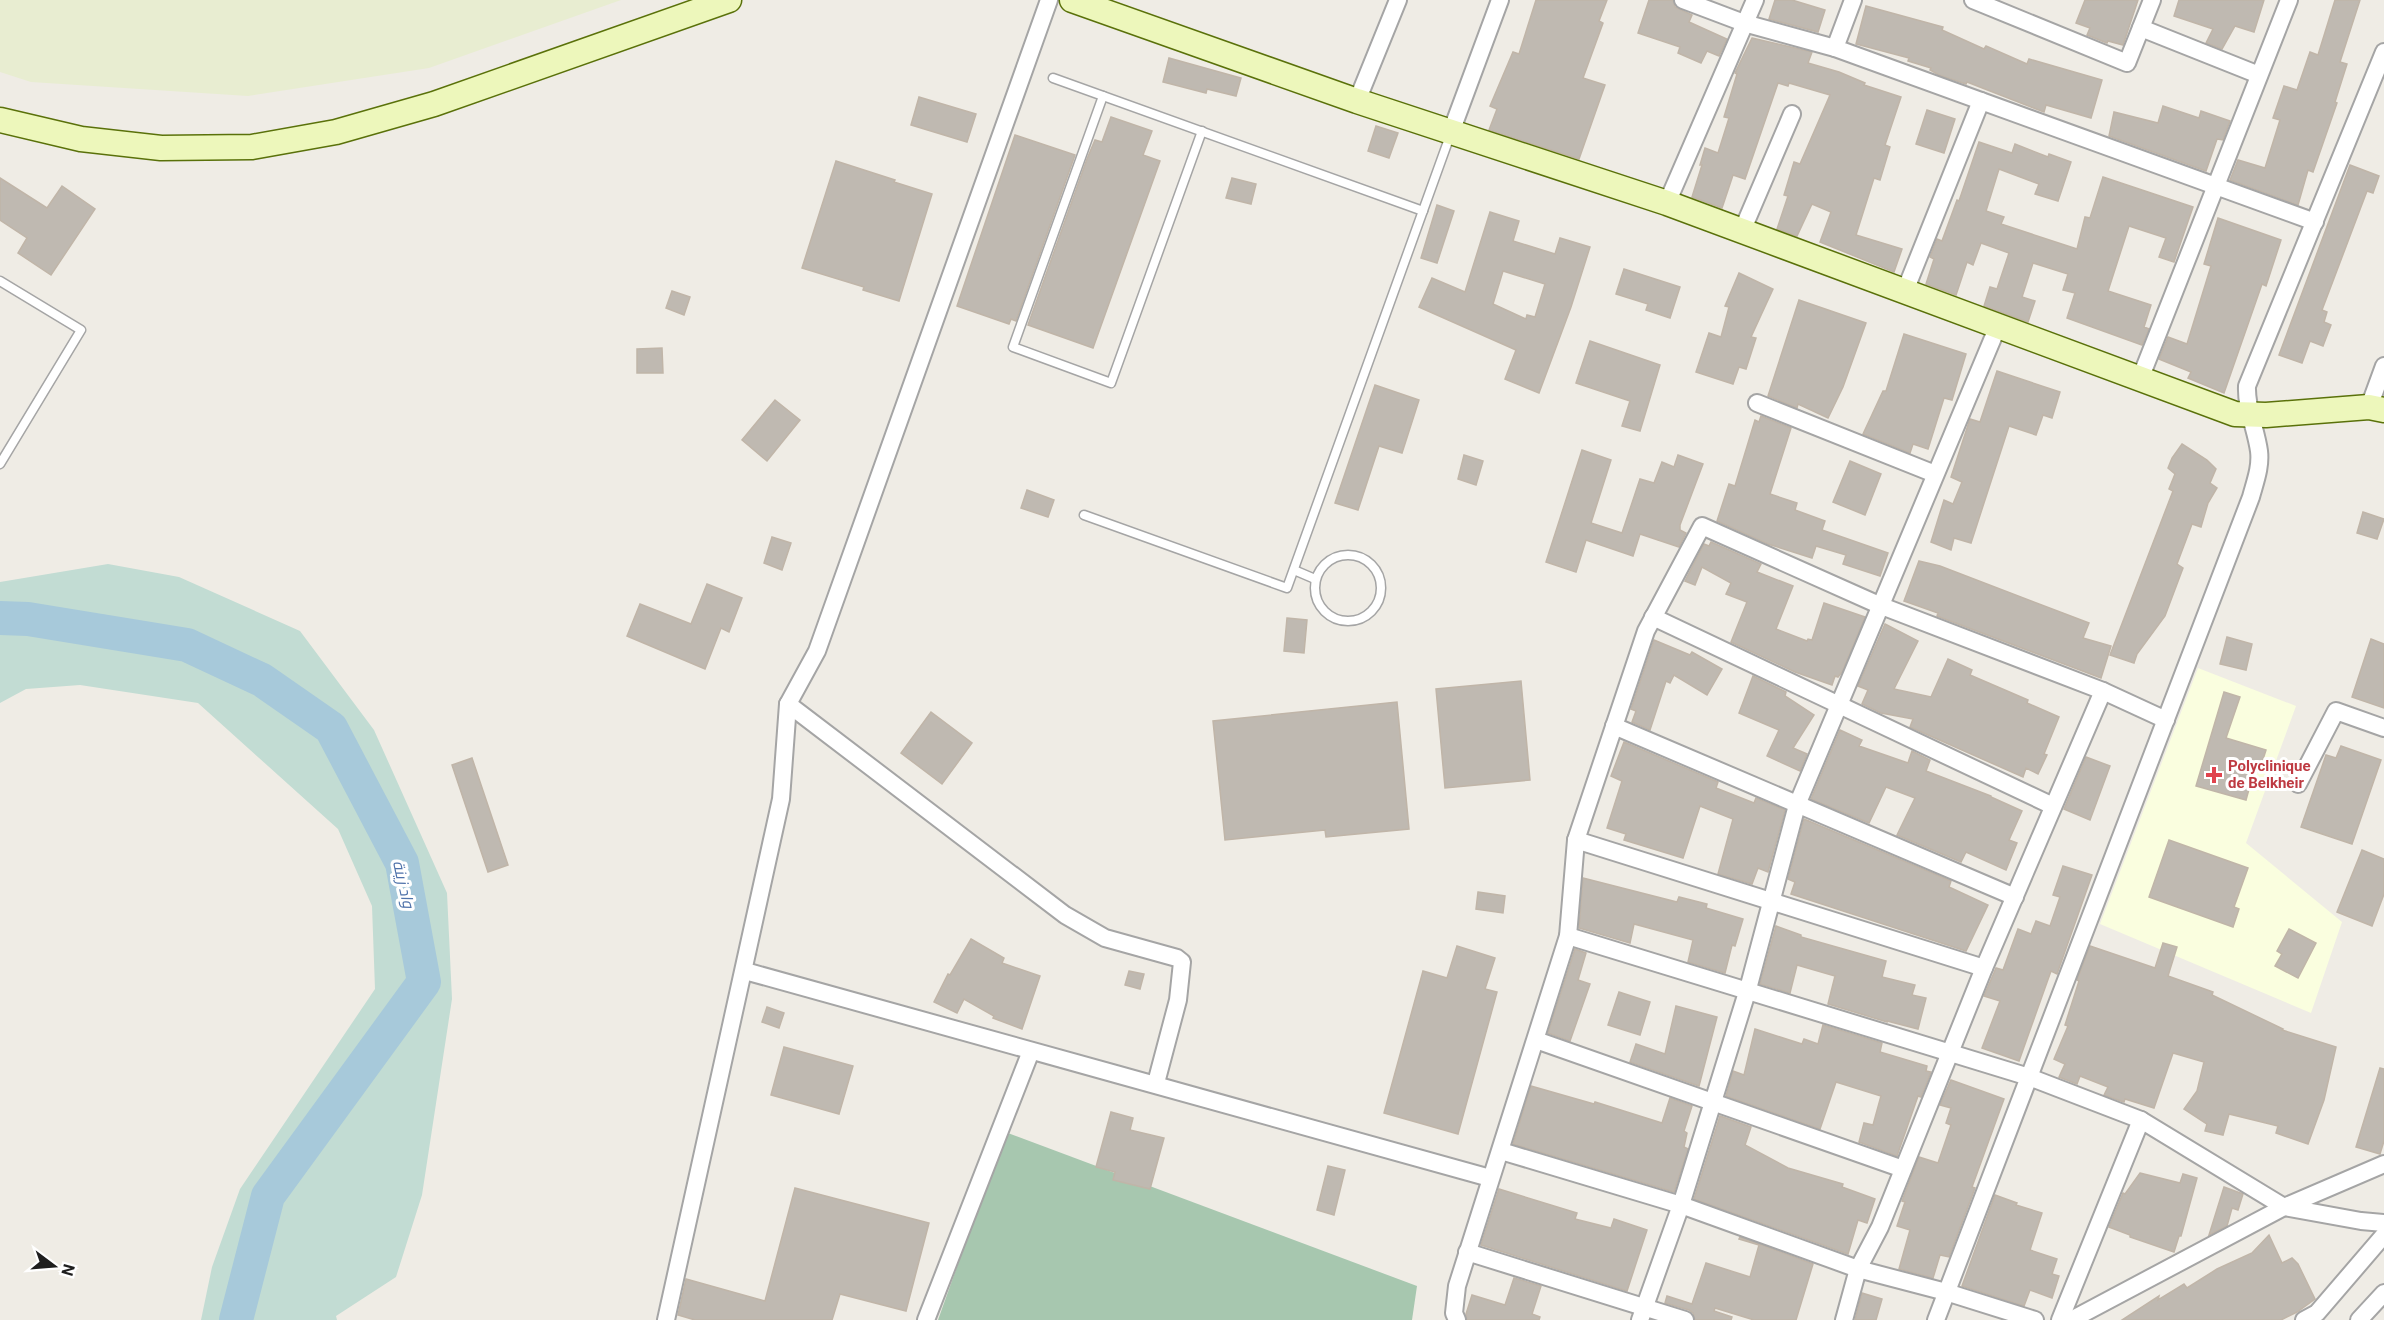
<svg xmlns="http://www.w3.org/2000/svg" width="2384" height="1320" viewBox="0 0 2384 1320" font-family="Roboto,Cairo,sans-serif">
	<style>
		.education { fill: #fafedf }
		.farmland { fill: #e8edd1 }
		.wetland { fill: #c2dcd3 }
		.cemetery { fill: #a7c7af }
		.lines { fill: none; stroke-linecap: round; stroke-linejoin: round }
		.river { stroke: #a7c9da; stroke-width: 34 }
		.building { fill: #bfb9b1; stroke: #c0b5a8; stroke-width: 1.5; fill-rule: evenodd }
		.lane-casing { stroke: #a5a5a5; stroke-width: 11 }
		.street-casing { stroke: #a5a5a5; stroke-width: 20 }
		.secondary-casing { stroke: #5a710a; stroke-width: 27 }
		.lane { stroke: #fff; stroke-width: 8 }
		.street { stroke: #fff; stroke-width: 16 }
		.secondary { stroke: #edf7bb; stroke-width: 24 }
		.health-dot { fill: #e0444e; stroke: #fff; stroke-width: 2 }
		.labels { text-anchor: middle; stroke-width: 6; stroke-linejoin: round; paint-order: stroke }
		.health-label { font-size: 15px; font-weight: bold; fill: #be3a42; stroke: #fff; text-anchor: start }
		.water-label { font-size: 16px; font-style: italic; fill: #4f72aa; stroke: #fff }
	</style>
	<rect width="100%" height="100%" fill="#efece5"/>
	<polygon class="education" points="2198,668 2296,706 2246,843 2342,922 2311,1013 2100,924"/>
	<polygon class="farmland" points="0,0 621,0 429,68 248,96 31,82 0,72"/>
	<polygon class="wetland" points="108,564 179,577 300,631 374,730 447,893 452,999 422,1195 396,1277 336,1316 337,1320 201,1320 212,1267 240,1189 375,989 372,906 338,829 198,703 80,685 26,689 0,703 0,582"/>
	<polygon class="cemetery" points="1005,1132 1417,1286 1412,1320 938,1320"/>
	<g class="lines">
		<polyline class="river" points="0,618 28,619 187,645 262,680 331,728 402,863 424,982 268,1196 236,1320"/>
	</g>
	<g class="building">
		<polygon points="1536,0 1607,0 1599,21 1603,23 1583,78 1605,85 1579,159 1489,130 1497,109 1490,106 1513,52 1519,54"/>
		<polygon points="1649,0 1673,0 1675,7 1692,15 1689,22 1727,39 1719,56 1707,51 1701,63 1678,53 1680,47 1638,33"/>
		<polygon points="1775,0 1792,0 1825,10 1818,32 1769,19"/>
		<polygon points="2085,0 2138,0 2123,45 2108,41 2107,43 2087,35 2090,28 2076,23"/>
		<polygon points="2179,0 2264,0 2254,32 2235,26 2222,49 2206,43 2213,29 2174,16"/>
		<polygon points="2335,0 2360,0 2340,62 2347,64 2335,102 2337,103 2313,172 2308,170 2298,205 2230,180 2238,160 2265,168 2280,120 2273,118 2284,86 2297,90 2310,52 2318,55"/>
		<polygon points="1866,6 1943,27 1942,30 1984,49 1986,46 2027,64 2029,59 2102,80 2091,118 2046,105 2044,112 1967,82 1966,84 1939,75 1930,70 1931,68 1908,61 1909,58 1856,44"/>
		<polygon points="1752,38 1812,52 1808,63 1839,72 1865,83 1864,85 1901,97 1885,145 1890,147 1880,180 1874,178 1856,235 1902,249 1894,272 1820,242 1831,212 1812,204 1797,236 1777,229 1788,196 1784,195 1794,162 1800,164 1830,95 1789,83 1788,86 1778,83 1745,179 1733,175 1722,208 1692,197 1702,165 1700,165 1705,148 1718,153 1729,118 1724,117 1737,74 1735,73"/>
		<polygon points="1169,58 1241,78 1236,96 1207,89 1206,93 1163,82"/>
		<polygon points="919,97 976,114 967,142 911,125"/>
		<polygon points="2163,106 2199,118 2201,111 2230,121 2223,140 2217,139 2206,171 2109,136 2114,112 2158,123"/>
		<polygon points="1927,110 1955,119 1944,153 1916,144"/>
		<polygon points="1111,117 1152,131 1143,155 1160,161 1093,348 1028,325 1087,159 1095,140 1102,142"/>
		<polygon points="1376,126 1398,133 1389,158 1368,151"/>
		<polygon points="1015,135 1075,155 1016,321 1011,319 1009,324 957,306"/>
		<polygon points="1979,142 2012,153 2015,144 2048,157 2049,154 2071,162 2058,201 2035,194 2039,184 1999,169 1986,211 2004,217 2001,224 2077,249 2085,217 2090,218 2103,177 2193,207 2174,262 2159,257 2166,238 2129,226 2108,291 2151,305 2144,327 2149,329 2142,345 2067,318 2075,293 2063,290 2068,274 2033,263 2022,297 2035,301 2028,322 1984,306 1990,287 1997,289 2009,253 1981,243 1973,265 1967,262 1956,295 1926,284 1934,259 1930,257 1937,239 1942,241 1957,200 1959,201"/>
		<polygon points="836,161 895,180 894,182 932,194 899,301 863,290 864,287 802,268"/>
		<polygon points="2350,165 2379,176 2373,193 2367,191 2322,310 2327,312 2324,322 2331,325 2323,346 2310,341 2302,363 2279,355"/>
		<polygon points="0,178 47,208 62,186 95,209 51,275 18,253 27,238 0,220"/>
		<polygon points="1232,178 1256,184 1251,204 1226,198"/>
		<polygon points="1437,205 1454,211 1437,263 1421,258"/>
		<path d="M1490,212L1519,221L1513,241L1555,254L1560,238L1590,247L1571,307L1539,393L1505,379L1516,350L1419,307L1432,278L1465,292ZM1503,271L1545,284L1535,317L1527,315L1526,319L1493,304Z"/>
		<polygon points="2218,218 2281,240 2266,286 2262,284 2224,393 2188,378 2191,372 2159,359 2168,337 2187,344 2211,266 2204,264"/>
		<polygon points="1624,269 1680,287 1670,318 1646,310 1648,304 1616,294"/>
		<polygon points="1739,273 1773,289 1751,337 1756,338 1746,369 1739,367 1733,384 1696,372 1709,333 1721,337 1729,307 1725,306"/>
		<polygon points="672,291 690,297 684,315 666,308"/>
		<polygon points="1799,300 1866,323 1843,387 1828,418 1798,404 1797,408 1768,396"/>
		<polygon points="1904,334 1966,354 1952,400 1944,398 1928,449 1913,444 1910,453 1863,434 1883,391 1886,391"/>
		<polygon points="1590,341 1660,365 1640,431 1622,426 1630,401 1576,383"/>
		<polygon points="662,348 663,373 637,373 637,349"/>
		<polygon points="1997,371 2060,392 2052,418 2043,415 2036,435 2009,426 1971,543 1954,538 1951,550 1931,542 1944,500 1953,504 1962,482 1951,477 1970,419 1980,422"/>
		<polygon points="1375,385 1419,400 1402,453 1379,446 1358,510 1335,503"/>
		<polygon points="775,400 800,420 767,461 742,440"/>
		<polygon points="1761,416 1791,428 1770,494 1797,503 1795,510 1825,521 1822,530 1888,553 1880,576 1843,564 1846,555 1816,546 1812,558 1768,544 1717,521 1729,484 1735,486 1755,420 1759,422"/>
		<polygon points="2182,444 2207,460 2216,469 2210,483 2217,488 2208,503 2201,527 2192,524 2177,564 2183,568 2165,616 2137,654 2134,663 2110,655 2173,491 2169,489 2175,474 2168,468 2172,458"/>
		<polygon points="1582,450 1611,460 1591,523 1622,533 1640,479 1654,483 1662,462 1674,467 1678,455 1703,464 1680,525 1680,530 1686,533 1679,547 1640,534 1633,556 1586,540 1576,572 1546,562"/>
		<polygon points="1464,455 1483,461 1476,485 1458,479"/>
		<polygon points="1850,461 1881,474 1865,515 1833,502"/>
		<polygon points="1027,490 1054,500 1048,517 1021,508"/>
		<polygon points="2363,512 2384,519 2377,539 2357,533"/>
		<polygon points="772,537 791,543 782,570 764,563"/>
		<polygon points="1711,542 1761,564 1757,572 1793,586 1776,629 1807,641 1808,639 1812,640 1824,603 1865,617 1842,672 1838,677 1835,676 1832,685 1795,672 1731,642 1747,602 1726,594 1731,583 1702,567 1695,585 1685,581 1704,544 1709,546"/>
		<polygon points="1919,561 1940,566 2089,623 2083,638 2111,646 2101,678 1937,616 1938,613 1904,601"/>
		<polygon points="707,584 742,598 729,632 721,628 705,669 627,636 640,604 691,624"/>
		<polygon points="1287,618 1307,620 1304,653 1284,651"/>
		<polygon points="1885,624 1918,641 1894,689 1931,697 1948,659 1972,670 1970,675 2028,700 2027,703 2059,717 2044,754 2047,755 2038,774 2026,768 2023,777 1910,727 1913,719 1881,713 1862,704 1868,690 1858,686"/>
		<polygon points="2227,637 2252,644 2246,670 2220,664"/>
		<polygon points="2371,639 2384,644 2384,708 2352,697"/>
		<polygon points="1654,640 1690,655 1692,652 1722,669 1707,695 1674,675 1670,683 1666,681 1650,730 1632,722 1636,711 1631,709"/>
		<polygon points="1753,676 1786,692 1785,696 1814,715 1793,748 1807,754 1800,771 1767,756 1779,730 1739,713"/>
		<polygon points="1521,681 1530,780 1445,788 1436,689"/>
		<polygon points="2224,692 2240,697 2226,738 2266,750 2259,772 2254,771 2246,800 2196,786"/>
		<polygon points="1397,702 1409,829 1326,837 1325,830 1225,840 1213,721"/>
		<polygon points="931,712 972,743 942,784 901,753"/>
		<polygon points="1840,730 1862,740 1859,746 1908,763 1912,751 1930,760 1926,771 1991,796 1991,797 2022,811 2009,840 2017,843 2006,870 1966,852 1961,862 1897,835 1915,798 1886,787 1869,823 1811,799"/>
		<polygon points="1624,742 1718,782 1716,788 1754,803 1756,798 1785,810 1768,872 1758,868 1752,884 1718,874 1733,819 1700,806 1683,858 1624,840 1626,834 1607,828 1622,781 1611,776"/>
		<polygon points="2341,746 2381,760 2352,844 2301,827 2326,755 2336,758"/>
		<polygon points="2086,757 2110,766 2090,820 2064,809"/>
		<polygon points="472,758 508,865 488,872 452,765"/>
		<polygon points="1804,819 1951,881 1949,887 1988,905 1966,951 1791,894 1795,882 1788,879"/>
		<polygon points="2169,840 2248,868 2234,907 2239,909 2233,927 2149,897"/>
		<polygon points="2362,850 2384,859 2384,894 2372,926 2337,912"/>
		<polygon points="2063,866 2092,875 2057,974 2051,971 2019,1061 1982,1048 2000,1001 1984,996 1996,968 2003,970 2018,929 2031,934 2036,921 2050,926 2060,897 2053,895"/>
		<polygon points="1583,878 1677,902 1679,897 1707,904 1706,908 1743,919 1735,946 1732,945 1725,973 1688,962 1693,940 1634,924 1630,943 1579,928"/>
		<polygon points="1478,892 1505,896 1503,913 1476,909"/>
		<polygon points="1776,926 1801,935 1801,937 1886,961 1882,977 1915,985 1912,995 1926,998 1918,1029 1887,1021 1887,1022 1828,1004 1835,976 1797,965 1790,993 1760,984"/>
		<polygon points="2289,929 2316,943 2298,978 2275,966 2282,954 2277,951"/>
		<polygon points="971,939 1004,958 1002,963 1040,976 1022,1029 993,1018 994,1016 964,999 957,1013 934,1002 948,974 950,975"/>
		<polygon points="2163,943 2177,947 2168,976 2213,992 2212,995 2283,1029 2282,1030 2336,1047 2324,1100 2308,1144 2276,1133 2278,1126 2229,1114 2223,1135 2205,1131 2207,1124 2184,1109 2197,1091 2204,1062 2173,1053 2154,1108 2125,1099 2124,1102 2104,1095 2108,1087 2080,1076 2077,1084 2059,1077 2065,1064 2054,1059 2068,1026 2065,1025 2079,981 2077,980 2090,946 2155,968"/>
		<polygon points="1457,946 1495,958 1485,989 1497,992 1458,1134 1384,1113 1423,971 1447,978"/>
		<polygon points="1575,949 1586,953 1578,980 1590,984 1570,1041 1548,1033"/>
		<polygon points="1129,971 1144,974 1140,989 1125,985"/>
		<polygon points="1619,992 1650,1002 1640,1035 1608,1025"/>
		<polygon points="1676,1006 1717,1017 1699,1086 1630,1062 1636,1044 1665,1054"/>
		<polygon points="767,1007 784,1013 779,1028 762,1022"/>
		<polygon points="1823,1025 1882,1043 1880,1052 1927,1066 1926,1071 1931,1072 1921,1097 1918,1096 1897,1156 1859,1142 1864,1123 1873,1125 1881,1096 1836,1082 1820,1129 1726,1096 1733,1071 1744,1075 1755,1029 1802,1044 1804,1039 1818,1044"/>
		<polygon points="784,1047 853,1066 839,1114 771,1095"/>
		<polygon points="2380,1068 2384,1069 2384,1141 2380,1154 2356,1147"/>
		<polygon points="1951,1080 2004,1099 1972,1187 1975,1188 1949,1257 1940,1255 1933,1278 1899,1269 1910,1230 1897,1226 1905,1202 1902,1201 1919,1157 1938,1163 1951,1125 1946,1123 1951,1108 1940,1105"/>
		<polygon points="1531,1086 1594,1104 1595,1102 1662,1123 1670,1098 1692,1106 1684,1131 1687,1133 1684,1147 1688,1149 1674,1192 1513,1144"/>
		<polygon points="1111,1112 1133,1118 1130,1130 1164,1138 1150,1189 1113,1180 1115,1172 1096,1167"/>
		<polygon points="1720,1116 1751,1127 1745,1145 1788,1168 1843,1184 1842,1187 1875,1199 1867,1223 1858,1220 1848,1254 1694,1199"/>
		<polygon points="1328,1166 1345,1170 1334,1215 1317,1210"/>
		<polygon points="2140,1173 2180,1183 2183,1174 2197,1178 2181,1236 2179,1236 2174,1252 2130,1237 2130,1235 2109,1227 2123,1193 2125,1194"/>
		<polygon points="2224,1187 2243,1194 2238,1210 2232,1208 2227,1226 2209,1235"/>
		<polygon points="795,1188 929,1223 906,1311 840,1294 832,1320 695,1320 678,1315 686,1279 765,1301"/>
		<polygon points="1499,1189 1577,1213 1575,1219 1611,1228 1614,1219 1647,1230 1627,1291 1481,1245"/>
		<polygon points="1995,1195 2017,1203 2016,1205 2042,1213 2030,1250 2057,1259 2052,1274 2059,1276 2052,1298 2030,1290 2024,1306 1962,1286"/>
		<polygon points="2269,1235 2282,1263 2292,1258 2298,1264 2315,1299 2297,1312 2281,1320 2122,1320 2159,1296 2158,1300 2184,1284 2187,1288 2217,1269 2252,1253"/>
		<polygon points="1740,1237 1813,1264 1796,1320 1754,1320 1715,1308 1714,1311 1732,1317 1731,1320 1695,1320 1693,1313 1689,1310 1665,1303 1667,1296 1692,1304 1706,1263 1750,1277 1759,1245 1739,1239"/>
		<polygon points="1514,1278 1541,1286 1532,1314 1540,1317 1539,1320 1467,1320 1466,1314 1472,1295 1505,1305"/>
		<polygon points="1862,1293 1882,1299 1876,1320 1855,1320"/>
	</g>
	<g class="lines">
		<g class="lane-casing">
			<g id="lane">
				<polyline points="1053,78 1423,211"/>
				<polyline points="1103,96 1013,347 1111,383 1202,131"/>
				<polyline points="0,281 81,330 0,464"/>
				<polyline points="1084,515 1287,588 1451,133"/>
				<circle cx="1348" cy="588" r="33"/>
				<polyline points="1294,570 1315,579"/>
			</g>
		</g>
		<g class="street-casing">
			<g id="street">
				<polyline points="1683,0 1744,23 1835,48"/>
				<polyline points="1853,0 1835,48 2315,222"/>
				<polyline points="1973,0 2127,63 2152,0"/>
				<polyline points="2141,28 2259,75"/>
				<polyline points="1357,101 1398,0"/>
				<polyline points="1451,132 1500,0"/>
				<polyline points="1667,203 1755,0"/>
				<polyline points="1742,231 1792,114"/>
				<polyline points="1905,291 1981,101"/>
				<polyline points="2140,379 2289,0"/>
				<polyline points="1757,403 1935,474"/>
				<polyline points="2369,407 2384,366"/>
				<polyline points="1653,617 2053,806"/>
				<polyline points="788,704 1065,915 1105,938 1177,958 1182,962 1178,1000 1156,1083"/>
				<polyline points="1614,726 2015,897"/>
				<polyline points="2298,784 2336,711 2384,728"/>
				<polyline points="1576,840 1984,968"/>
				<polyline points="1568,936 2029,1077 2141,1120 2284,1207 2361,1221 2384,1223"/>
				<path d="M745,971C993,1041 1242,1108 1490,1178"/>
				<polyline points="1536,1040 1903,1169"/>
				<polyline points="1501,1151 1681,1205 1858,1269 1946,1292 2035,1320"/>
				<polyline points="1467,1252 1685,1320"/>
				<polyline points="666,1320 781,799 788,704 817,651 1049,0"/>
				<polyline points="926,1320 1031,1051"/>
				<polyline points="1457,1320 1454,1313 1457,1286 1568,936 1576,840 1646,631 1702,526 1879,605 2103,691 2166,720"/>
				<polyline points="1640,1320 1681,1205 1748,989 1797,805 1998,326"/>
				<polyline points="1844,1320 1858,1269 1880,1227 1984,968 2103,691"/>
				<path d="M1936,1320L2251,497C2255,482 2261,467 2259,451C2256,429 2246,409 2247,386L2384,52"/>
				<polyline points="2060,1320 2141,1120"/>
				<polyline points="2071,1320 2284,1207 2384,1164"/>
				<polyline points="2304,1320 2317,1313 2384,1235"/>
				<polyline points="2359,1320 2384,1293"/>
			</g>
		</g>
		<g class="secondary-casing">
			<g id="secondary">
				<polyline points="1072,0 1357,101 1667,203 2235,414 2266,415 2369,407 2384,410"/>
				<polyline points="0,120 81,139 161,148 252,147 336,132 434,104 729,0"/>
			</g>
		</g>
		<use href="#lane" class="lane"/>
		<use href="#street" class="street"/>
		<use href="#secondary" class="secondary"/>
	</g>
	<path class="health-dot" d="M2211 766h6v6h6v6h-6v6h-6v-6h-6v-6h6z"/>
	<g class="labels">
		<g class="health-label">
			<text x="2228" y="771">Polyclinique<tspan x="2228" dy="17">de Belkheir</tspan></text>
		</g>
		<g class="water-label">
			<text transform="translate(404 884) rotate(77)" y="6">واد زينة</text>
		</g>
	</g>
	<g transform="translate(54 1266) rotate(106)" stroke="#ffffff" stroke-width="4.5" paint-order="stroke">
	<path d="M0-4.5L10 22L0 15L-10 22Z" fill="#1e1e1e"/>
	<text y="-9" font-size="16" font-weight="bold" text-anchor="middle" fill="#1e1e1e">N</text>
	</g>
</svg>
